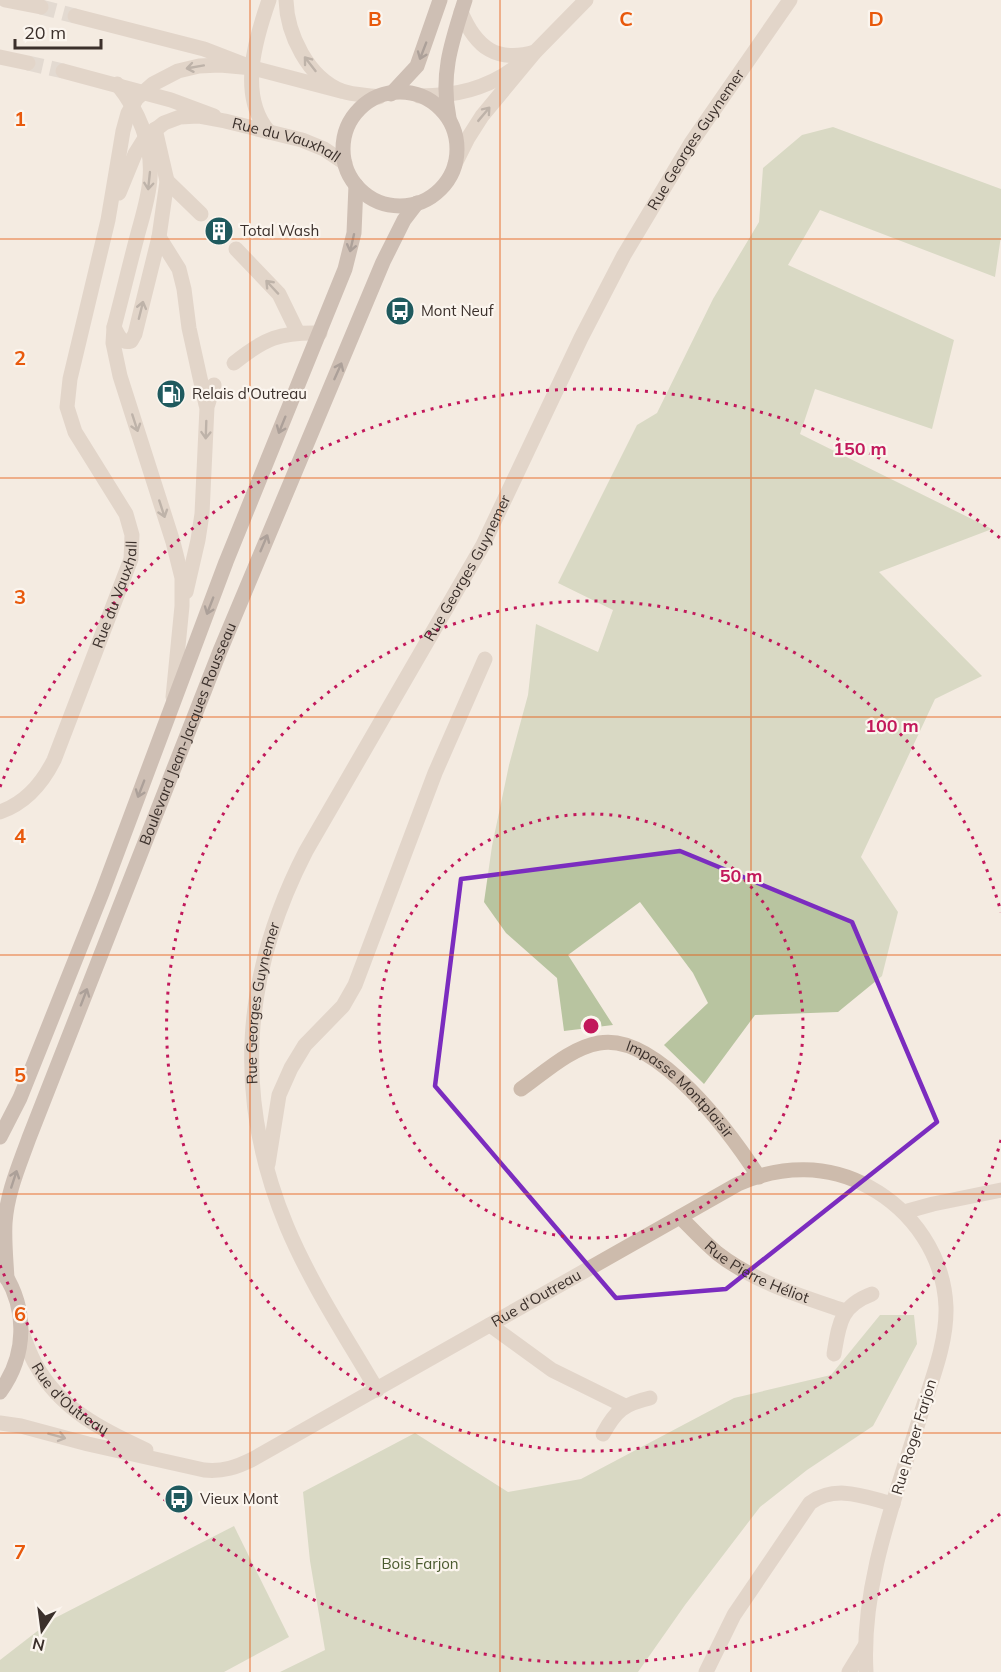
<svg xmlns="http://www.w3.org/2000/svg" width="1001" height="1672" viewBox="0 0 1001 1672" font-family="Mulish,sans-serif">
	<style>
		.green { fill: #b8c4a0 }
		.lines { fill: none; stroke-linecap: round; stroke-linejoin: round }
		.minor-tunnel { stroke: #cfc6bd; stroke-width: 15; stroke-dasharray: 15 8; stroke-linecap: butt }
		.service { stroke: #cdbbac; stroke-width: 15 }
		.minor { stroke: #cdbbac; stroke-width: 15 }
		.tertiary { stroke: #cdbbac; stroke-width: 15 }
		.secondary { stroke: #a18a7d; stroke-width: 15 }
		.oneway { stroke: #544640 }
		.oneway2 { stroke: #7d6f65 }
		.marked { fill: none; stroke: #7b2cbf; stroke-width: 4.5; stroke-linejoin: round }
		.grid { fill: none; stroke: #e8590c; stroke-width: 1.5; stroke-opacity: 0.55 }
		.ring { fill: none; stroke: #c2185b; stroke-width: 3; stroke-dasharray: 3 6 }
		.labels { text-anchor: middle; stroke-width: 4.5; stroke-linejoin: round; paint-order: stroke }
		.street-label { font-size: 15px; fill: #3b302b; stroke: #fbf5ee }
		.poi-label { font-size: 15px; fill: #3b302b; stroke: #fbf5ee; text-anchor: start }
		.park-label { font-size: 15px; fill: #4a5a2e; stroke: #fbf5ee }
		.grid-label { font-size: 20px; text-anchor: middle; font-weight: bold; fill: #e8590c; stroke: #fbf5ee; stroke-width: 4.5; stroke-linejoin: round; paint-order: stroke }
		.centre { fill: #c2185b; stroke: #fbf5ee; stroke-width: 3 }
		.ring-label { font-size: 18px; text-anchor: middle; font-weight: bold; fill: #c2185b; stroke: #fbf5ee; stroke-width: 4.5; stroke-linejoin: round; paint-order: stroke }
	</style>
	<rect width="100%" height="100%" fill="#f4ebe1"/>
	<g class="green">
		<polygon points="833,127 1001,189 1001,236 995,277 820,210 788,265 954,340 932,429 815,389 800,434 992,529 879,572 982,676 935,699 861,857 898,912 882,976 838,1012 755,1015 704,1084 664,1045 708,1003 693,973 640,902 568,955 613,1025 564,1031 557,978 506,933 484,902 492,846 509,765 528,695 536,624 598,652 613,610 558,583 637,425 657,413 713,299 759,222 763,168 802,135"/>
		<polygon points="880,1315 914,1315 917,1344 873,1426 807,1470 760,1507 685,1605 638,1672 280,1672 325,1650 310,1561 303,1492 415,1433 508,1492 581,1479 734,1398 831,1375"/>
		<polygon points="234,1526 289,1637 224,1672 0,1672 0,1660 53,1619"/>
	</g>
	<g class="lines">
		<g class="minor-tunnel">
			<polyline points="41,7 75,16"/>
			<polyline points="28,63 63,71"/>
		</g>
		<g class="service">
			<path d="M117,84C138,110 153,144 150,178C149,197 142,218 137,237C129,267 122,297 114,327L113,343L120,376L173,542L182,578V606L173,697"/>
			<polyline points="167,181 201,214"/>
			<polyline points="159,237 179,269 184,289 189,328 206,405"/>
			<polyline points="236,249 279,294 298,333"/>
			<path d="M114,327C118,335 121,344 131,341L135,334L159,237L167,181L155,129"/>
			<path d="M234,363C265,338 280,332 320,333"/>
			<polyline points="186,592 198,540 202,514 207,407 214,385"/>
			<path id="s1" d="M680,1217C692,1229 704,1242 717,1253C754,1282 801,1296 845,1311"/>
			<polyline points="490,1325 552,1370 625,1406"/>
			<path d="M834,1354C839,1324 840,1306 872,1294"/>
			<path d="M603,1434C616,1410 624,1404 650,1398"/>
		</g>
		<g class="minor">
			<polyline points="5,0 41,7"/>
			<path d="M461,12C476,48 497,63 535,52"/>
			<polyline points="75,16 204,49 248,66"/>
			<polyline points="0,57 28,63"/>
			<polyline points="63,71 171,100 214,116"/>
			<path d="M419,96C455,96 487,89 516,67"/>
			<polyline points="455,164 468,138 482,116 535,52 586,0"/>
			<path id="s2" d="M521,1089C544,1073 570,1048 599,1043C657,1032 731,1134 759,1177"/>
			<polyline points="268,1164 279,1095 291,1068 305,1045 343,1006 355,985 435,773 485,659"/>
			<polyline points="904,1212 933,1204 1001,1190"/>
			<path id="s3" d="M21,1331C26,1342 30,1355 36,1365C60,1409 102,1430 146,1450"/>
			<path id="s4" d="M377,1390C346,1337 311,1284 287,1227C233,1097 242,975 306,851L483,545L581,338L624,255L691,143L790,0"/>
			<path id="s5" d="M0,1423L21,1426L88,1444L204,1470C223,1472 237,1467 253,1459L738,1184C781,1165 828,1164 869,1187C913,1211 944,1256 946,1307C947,1344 931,1381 920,1417C895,1499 861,1584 866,1672"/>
			<path d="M706,1672L734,1615L810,1503C836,1484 865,1497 893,1504"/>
			<polyline points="849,1672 865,1646"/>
		</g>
		<g class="tertiary">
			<path d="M286,0C287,34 308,78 342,91C353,95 367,95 379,97"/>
			<path d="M269,132C238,96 255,40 269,0"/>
			<path id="s6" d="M119,193L135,154L145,138L164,123L180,117L198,116L225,121L302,140L324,149L345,163"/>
			<path id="s7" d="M0,812C26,803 42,784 54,760L131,559L132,535L126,514L75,432L67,407L70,379L108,220L123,131L128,113L137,98L153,84L178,71L199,66L220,65L253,68L341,91"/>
		</g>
		<g class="secondary">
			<circle cx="400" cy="149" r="57"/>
			<polyline points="391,94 417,66 440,0"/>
			<path d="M449,118C440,74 452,41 465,0"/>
			<polyline points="0,1137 20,1098 102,893 226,562 345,269 354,233 356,185"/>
			<path id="s8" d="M7,1279C6,1260 4,1241 5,1223C7,1193 19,1166 29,1138L220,651L383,262L404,220L417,203"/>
			<path d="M0,1392C27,1355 28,1308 2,1270"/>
		</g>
	</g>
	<defs><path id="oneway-shaft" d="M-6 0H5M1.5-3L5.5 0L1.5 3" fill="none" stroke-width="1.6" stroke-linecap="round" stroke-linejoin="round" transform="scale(1.5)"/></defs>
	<g class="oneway">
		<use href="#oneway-shaft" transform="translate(423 51) rotate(111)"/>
		<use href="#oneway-shaft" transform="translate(352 243) rotate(103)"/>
		<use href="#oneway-shaft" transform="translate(338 371) rotate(-66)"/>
		<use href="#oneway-shaft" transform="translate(282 425) rotate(112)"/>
		<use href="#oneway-shaft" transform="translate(264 543) rotate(-67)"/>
		<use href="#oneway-shaft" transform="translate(210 606) rotate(111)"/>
		<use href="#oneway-shaft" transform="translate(141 789) rotate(111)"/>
		<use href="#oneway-shaft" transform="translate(84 997) rotate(-69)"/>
		<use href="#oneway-shaft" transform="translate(14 1179) rotate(-72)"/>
	</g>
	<g class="oneway2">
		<use href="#oneway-shaft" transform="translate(310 64) rotate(-128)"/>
		<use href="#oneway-shaft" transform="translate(195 67) rotate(170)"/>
		<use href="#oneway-shaft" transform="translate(484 114) rotate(-50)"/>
		<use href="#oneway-shaft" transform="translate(149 181) rotate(96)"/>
		<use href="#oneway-shaft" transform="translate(272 287) rotate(-133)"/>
		<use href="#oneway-shaft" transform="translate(141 310) rotate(-76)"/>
		<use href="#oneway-shaft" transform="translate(135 423) rotate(72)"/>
		<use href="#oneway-shaft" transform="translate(206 430) rotate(92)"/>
		<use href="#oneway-shaft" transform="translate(162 509) rotate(72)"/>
		<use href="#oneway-shaft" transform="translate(57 1436) rotate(15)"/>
	</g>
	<path d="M0 0H1001V1672H0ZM680,851L852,922L937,1122L726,1289L616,1298L435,1086L461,879Z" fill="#f4ebe1" fill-opacity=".55" fill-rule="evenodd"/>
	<path class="marked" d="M680,851L852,922L937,1122L726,1289L616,1298L435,1086L461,879Z"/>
	<path class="grid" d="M250,0V1672M500,0V1672M751,0V1672M0,239H1001M0,478H1001M0,717H1001M0,955H1001M0,1194H1001M0,1433H1001"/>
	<g class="ring">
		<circle cx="591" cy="1026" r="212"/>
		<path d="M1001 1140A425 425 0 1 1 1001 912"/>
		<path d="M1000 1514A637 637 0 0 1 0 1265M0 787A637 637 0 0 1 1000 538"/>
	</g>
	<defs>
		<g id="building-disc" transform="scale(1.5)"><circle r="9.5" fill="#1f5a5e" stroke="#fbf5ee"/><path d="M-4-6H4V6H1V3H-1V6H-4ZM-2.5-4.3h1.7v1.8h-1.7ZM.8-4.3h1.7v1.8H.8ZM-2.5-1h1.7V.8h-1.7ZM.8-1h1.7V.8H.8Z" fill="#fff"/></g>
		<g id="bus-disc" transform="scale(1.5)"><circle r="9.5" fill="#1f5a5e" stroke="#fbf5ee"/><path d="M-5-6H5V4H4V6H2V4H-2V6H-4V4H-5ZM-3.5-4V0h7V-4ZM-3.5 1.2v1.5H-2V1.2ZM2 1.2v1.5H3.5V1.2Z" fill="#fff"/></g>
		<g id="fuel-disc" transform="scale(1.5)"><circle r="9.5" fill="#1f5a5e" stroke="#fbf5ee"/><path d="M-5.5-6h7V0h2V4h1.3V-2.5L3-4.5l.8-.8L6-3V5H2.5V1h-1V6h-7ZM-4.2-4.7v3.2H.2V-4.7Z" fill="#fff"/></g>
	</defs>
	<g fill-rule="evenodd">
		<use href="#building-disc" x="219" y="231"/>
		<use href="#bus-disc" x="400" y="311"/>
		<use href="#fuel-disc" x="171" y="394"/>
		<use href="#bus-disc" x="179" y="1499"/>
	</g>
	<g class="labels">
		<g class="street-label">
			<text dy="5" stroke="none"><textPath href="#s4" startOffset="1388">Rue Georges Guynemer</textPath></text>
			<text dy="5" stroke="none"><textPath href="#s6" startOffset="212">Rue du Vauxhall</textPath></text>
			<text dy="5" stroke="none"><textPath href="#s4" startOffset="902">Rue Georges Guynemer</textPath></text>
			<text dy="5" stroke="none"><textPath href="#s7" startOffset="254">Rue du Vauxhall</textPath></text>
			<text dy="5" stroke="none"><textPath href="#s8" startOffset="579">Boulevard Jean-Jacques Rousseau</textPath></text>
			<text dy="5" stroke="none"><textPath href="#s4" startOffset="416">Rue Georges Guynemer</textPath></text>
			<text dy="5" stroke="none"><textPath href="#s2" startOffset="189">Impasse Montplaisir</textPath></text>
			<text dy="5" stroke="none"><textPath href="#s1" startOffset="96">Rue Pierre Héliot</textPath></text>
			<text dy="5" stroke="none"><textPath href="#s5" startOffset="586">Rue d'Outreau</textPath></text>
			<text dy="5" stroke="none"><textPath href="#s3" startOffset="86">Rue d'Outreau</textPath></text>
			<text transform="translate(914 1437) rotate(-73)" y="5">Rue Roger Farjon</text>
		</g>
		<g class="poi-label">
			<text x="240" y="236">Total Wash</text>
			<text x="421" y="316">Mont Neuf</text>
			<text x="192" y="399">Relais d'Outreau</text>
			<text x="200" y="1504">Vieux Mont</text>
		</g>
		<g class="park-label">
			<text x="420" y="1569">Bois Farjon</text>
		</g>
	</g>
	<g class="grid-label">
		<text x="375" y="26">B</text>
		<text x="626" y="26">C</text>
		<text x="876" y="26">D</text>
		<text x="20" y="126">1</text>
		<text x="20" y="365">2</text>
		<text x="20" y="604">3</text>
		<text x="20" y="843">4</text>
		<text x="20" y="1082">5</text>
		<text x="20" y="1321">6</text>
		<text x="20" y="1559">7</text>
	</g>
	<circle cx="591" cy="1026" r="9" class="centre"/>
	<g class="ring-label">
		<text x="860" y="455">150 m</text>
		<text x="892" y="732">100 m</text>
		<text x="741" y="882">50 m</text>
	</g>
	<g transform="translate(42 1630) rotate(193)" stroke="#fbf5ee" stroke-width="4.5" paint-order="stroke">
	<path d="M0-4.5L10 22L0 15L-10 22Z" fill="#3b302b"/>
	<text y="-9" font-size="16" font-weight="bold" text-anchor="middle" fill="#3b302b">N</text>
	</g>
	<path d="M15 39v9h86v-9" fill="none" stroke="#3b302b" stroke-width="3"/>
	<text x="24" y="39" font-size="18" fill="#3b302b" stroke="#fbf5ee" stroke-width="4.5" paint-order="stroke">20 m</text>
</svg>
